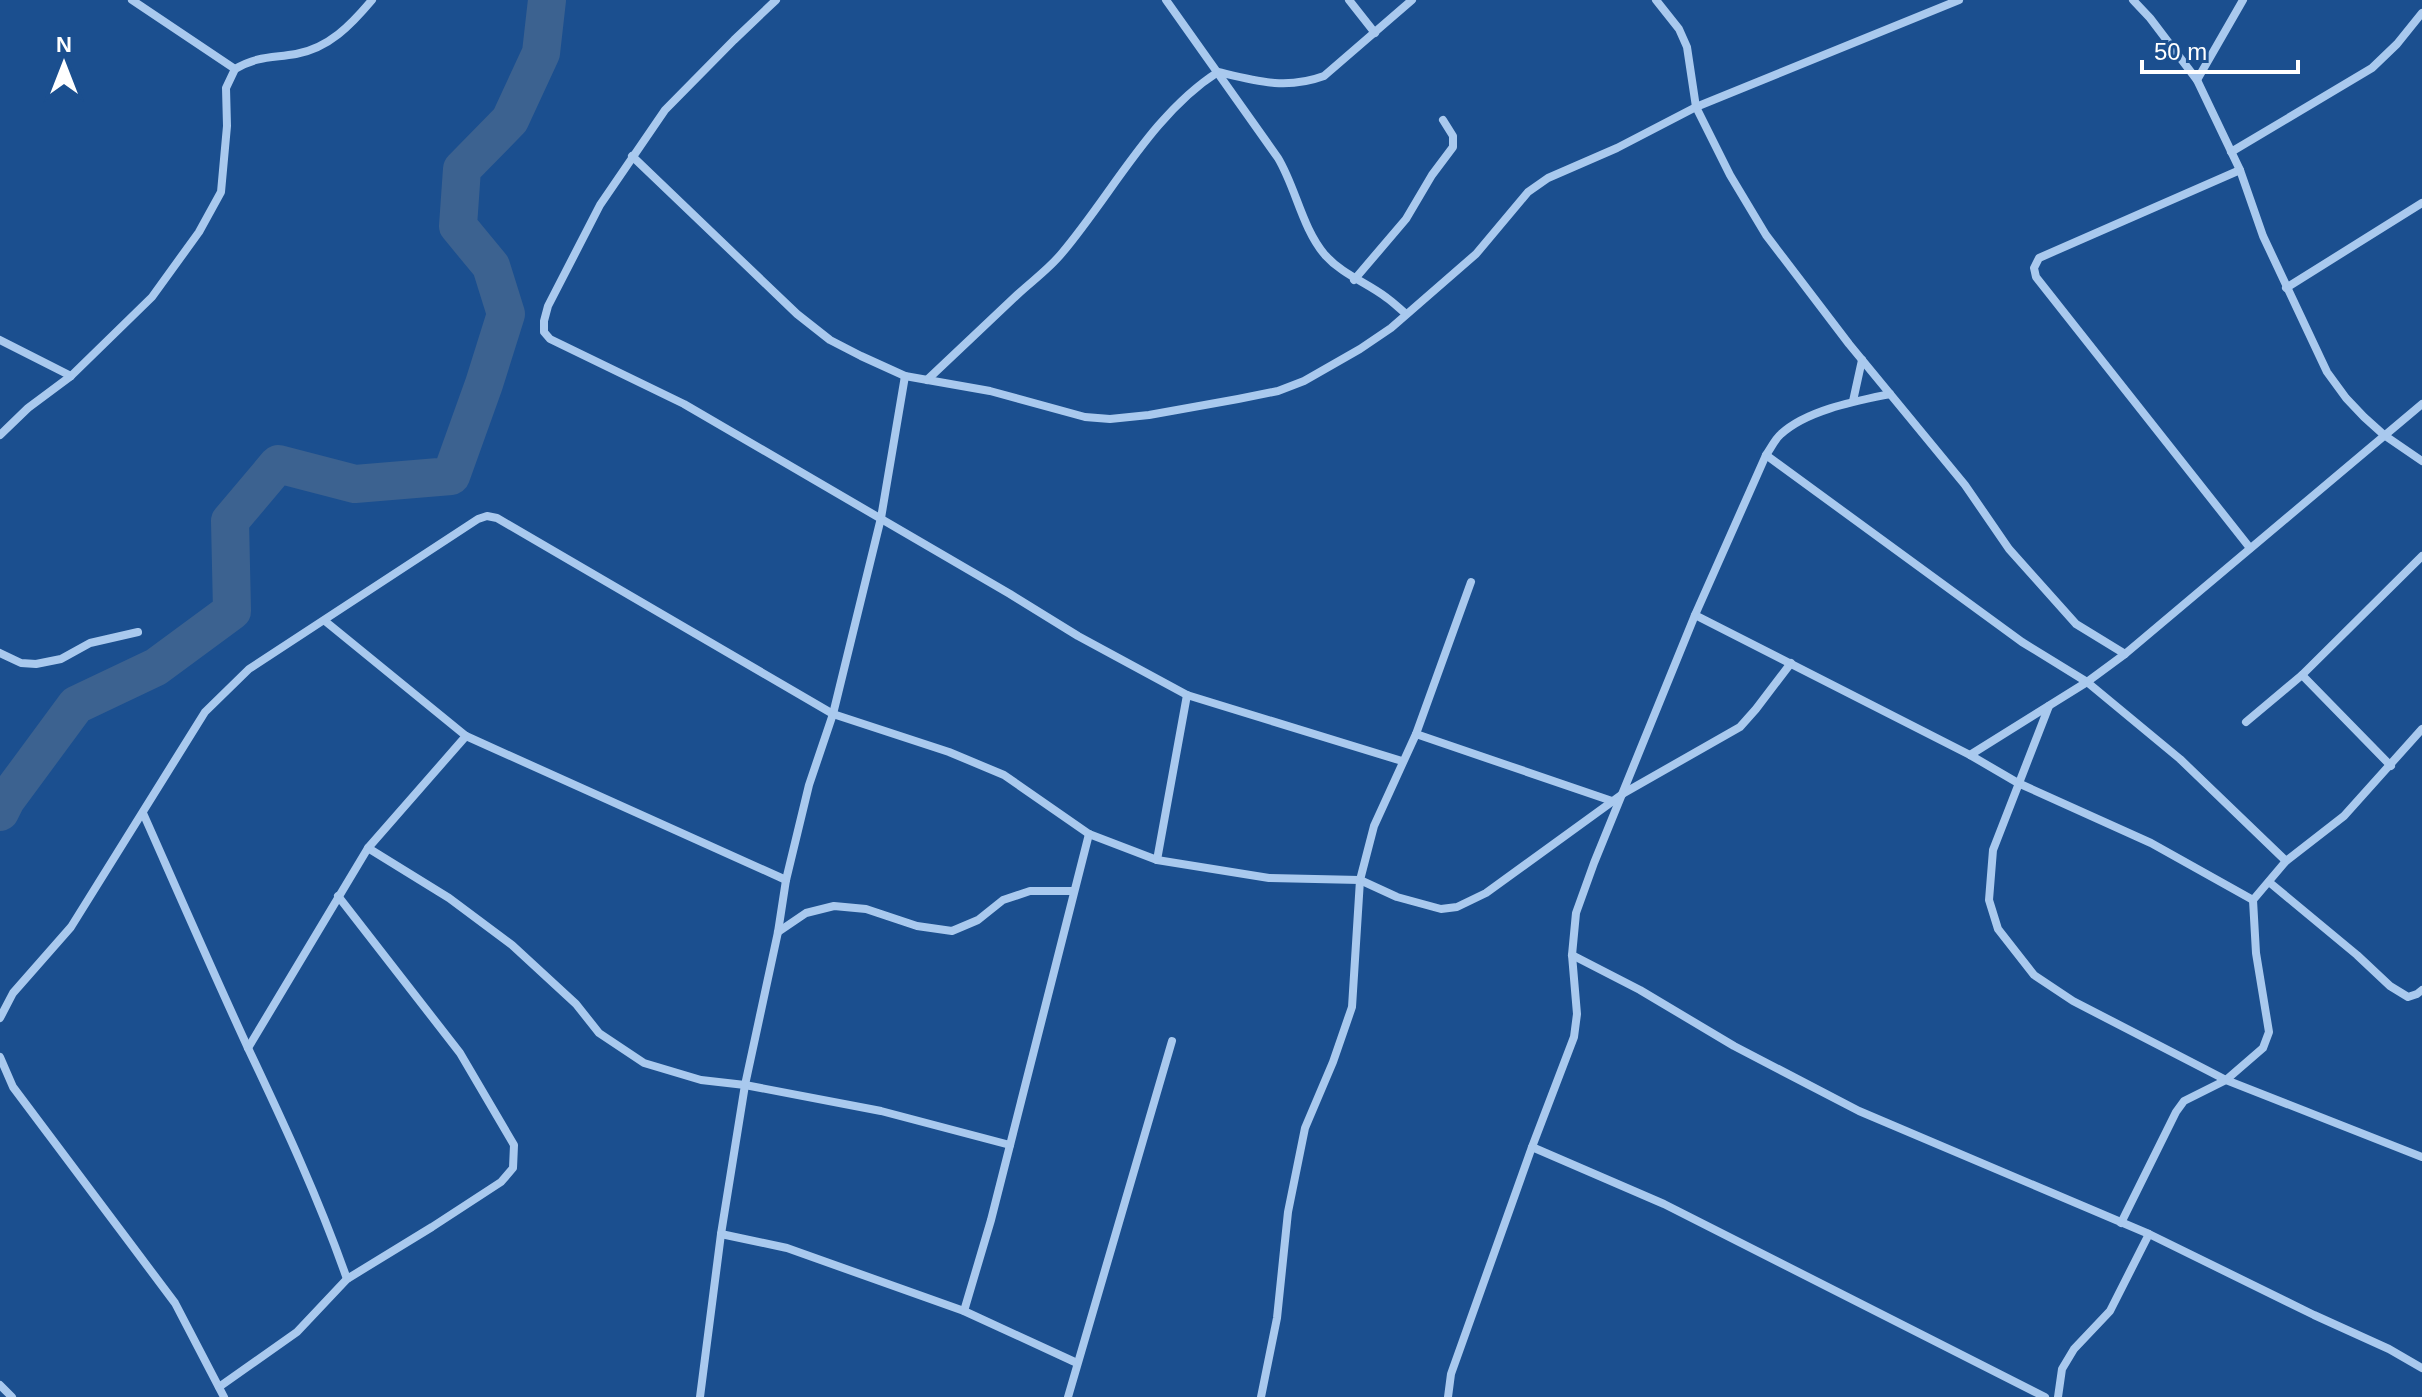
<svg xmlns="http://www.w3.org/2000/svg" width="2422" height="1397" viewBox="0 0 2422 1397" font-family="Arial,sans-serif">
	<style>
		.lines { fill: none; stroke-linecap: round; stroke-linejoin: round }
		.river { stroke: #3c6290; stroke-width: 38 }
		.minor { stroke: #a9c9ee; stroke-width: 8 }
	</style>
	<rect width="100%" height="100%" fill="#1b4f8f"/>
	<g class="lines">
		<polyline class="river" points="0,812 6,800 76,705 156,667 232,611 230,521 278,464 355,484 451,476 484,384 506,314 491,266 458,226 462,169 510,120 541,53 547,0"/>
		<g class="minor">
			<polyline points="132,0 235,69"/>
			<polyline points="776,0 734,40 665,110 600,205 548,306 544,321 544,332 550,339 684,404 1010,594 1078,636 1187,695 1402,761"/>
			<path d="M1166,0L1278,158C1296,188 1302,228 1325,255C1343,275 1366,282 1387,298C1394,303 1400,309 1406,314"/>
			<polyline points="1349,0 1375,33"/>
			<polyline points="1656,0 1679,29 1687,47 1696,107 1730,175 1766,235 1849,344 1965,485 2009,549 2076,624 2125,654"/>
			<polyline points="2133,0 2150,18 2197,80 2240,170 2263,236 2327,372 2346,398 2364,417 2384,435 2422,461"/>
			<polyline points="2197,80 2243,0"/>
			<polyline points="2231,152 2372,68 2397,44 2422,13"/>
			<polyline points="632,156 797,314 830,340 861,356 905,376 990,391 1085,417 1110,419 1149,415 1238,399 1278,391 1304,381 1360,349 1391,328 1476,254 1528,192 1548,178 1617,148 1696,107 1959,0"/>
			<polyline points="2240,170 2039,258 2034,268 2036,277 2250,548"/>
			<polyline points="1354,280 1406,219 1432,175 1453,147 1453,136 1443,120"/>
			<polyline points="2286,288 2422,203"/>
			<polyline points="0,340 71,376"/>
			<path d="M927,380C957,352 987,323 1017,295C1032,281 1049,269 1062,253C1112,194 1152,114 1218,72C1256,81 1286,90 1324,76L1412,0"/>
			<polyline points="1853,401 1862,360"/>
			<path d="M0,435L28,408L71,376L152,297L199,232L221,192L227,126L226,88L235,69C257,56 272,58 296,54C329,48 351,25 372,0"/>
			<polyline points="1766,455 2022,642 2087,682 2180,759 2286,861"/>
			<polyline points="1695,615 1970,755 2018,783 2151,843 2253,900"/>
			<polyline points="325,621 466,736 786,880"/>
			<polyline points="0,653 21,663 36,664 61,659 90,643 138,632"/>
			<polyline points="2302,675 2391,766"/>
			<polyline points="2049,706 1993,850 1989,900 1998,929 2034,975 2073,1001 2226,1080 2422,1157"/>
			<polyline points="2246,722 2302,675 2422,556"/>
			<polyline points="1416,734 1612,801"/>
			<polyline points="1970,755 2087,682 2125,654 2422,404"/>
			<path d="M143,813C178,892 212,970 248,1048C284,1124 319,1199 347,1279"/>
			<polyline points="368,848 449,898 512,945 576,1004 599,1033 644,1063 701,1080 745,1085 881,1111 1010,1145"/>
			<polyline points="1157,860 1187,695"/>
			<polyline points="2269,882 2357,955 2390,986 2408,997 2417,994 2422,990"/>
			<polyline points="778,932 806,913 834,906 866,909 917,926 952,931 978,920 1003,900 1030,891 1073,891"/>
			<polyline points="1572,955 1640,990 1734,1046 1859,1111 2149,1234 2314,1315 2389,1349 2422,1368"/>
			<polyline points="0,1018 13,993 71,927 205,712 249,669 478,519 487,516 497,518 833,714 949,752 1004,775 1089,834 1157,860 1269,878 1360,880 1397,897 1441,909 1457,907 1486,893 1624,793 1740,727 1756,709 1791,663"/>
			<polyline points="248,1048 368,848 466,736"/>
			<polyline points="0,1057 13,1087 175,1303 224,1397"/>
			<polyline points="1532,1147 1664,1204 2045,1397"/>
			<polyline points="2121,1223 2176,1112 2184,1101 2226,1080 2263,1048 2269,1032 2256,953 2253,900 2286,861 2344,816 2422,729"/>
			<polyline points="721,1234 787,1248 964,1311 1077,1363"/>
			<polyline points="964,1311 991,1220 1089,834"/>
			<polyline points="0,1385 12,1397"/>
			<polyline points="219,1387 297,1332 347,1279 432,1227 501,1182 513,1168 514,1145 460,1053 338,896"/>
			<polyline points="700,1397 721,1234 745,1085 778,932 786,880 809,785 833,714 881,518 905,376"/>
			<polyline points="1068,1397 1172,1041"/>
			<polyline points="1261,1397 1277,1318 1288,1212 1305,1128 1333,1062 1352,1007 1360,880 1374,826 1416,734 1471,582"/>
			<path d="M1448,1397L1451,1374L1532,1147L1574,1037L1577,1014L1572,955L1576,913L1594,863L1695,615L1766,455C1771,448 1775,439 1781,434C1807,410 1856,401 1890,394"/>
			<polyline points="2058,1397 2062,1369 2074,1349 2110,1311 2149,1234"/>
		</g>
	</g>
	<g transform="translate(64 64)" stroke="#1b4f8f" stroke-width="6" paint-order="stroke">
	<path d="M0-6L14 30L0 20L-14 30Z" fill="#ffffff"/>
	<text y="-12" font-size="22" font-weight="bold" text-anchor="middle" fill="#ffffff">N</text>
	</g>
	<path d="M2142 60v12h156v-12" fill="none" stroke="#ffffff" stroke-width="4"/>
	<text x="2154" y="60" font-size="24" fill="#ffffff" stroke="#1b4f8f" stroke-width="6" paint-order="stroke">50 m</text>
</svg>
